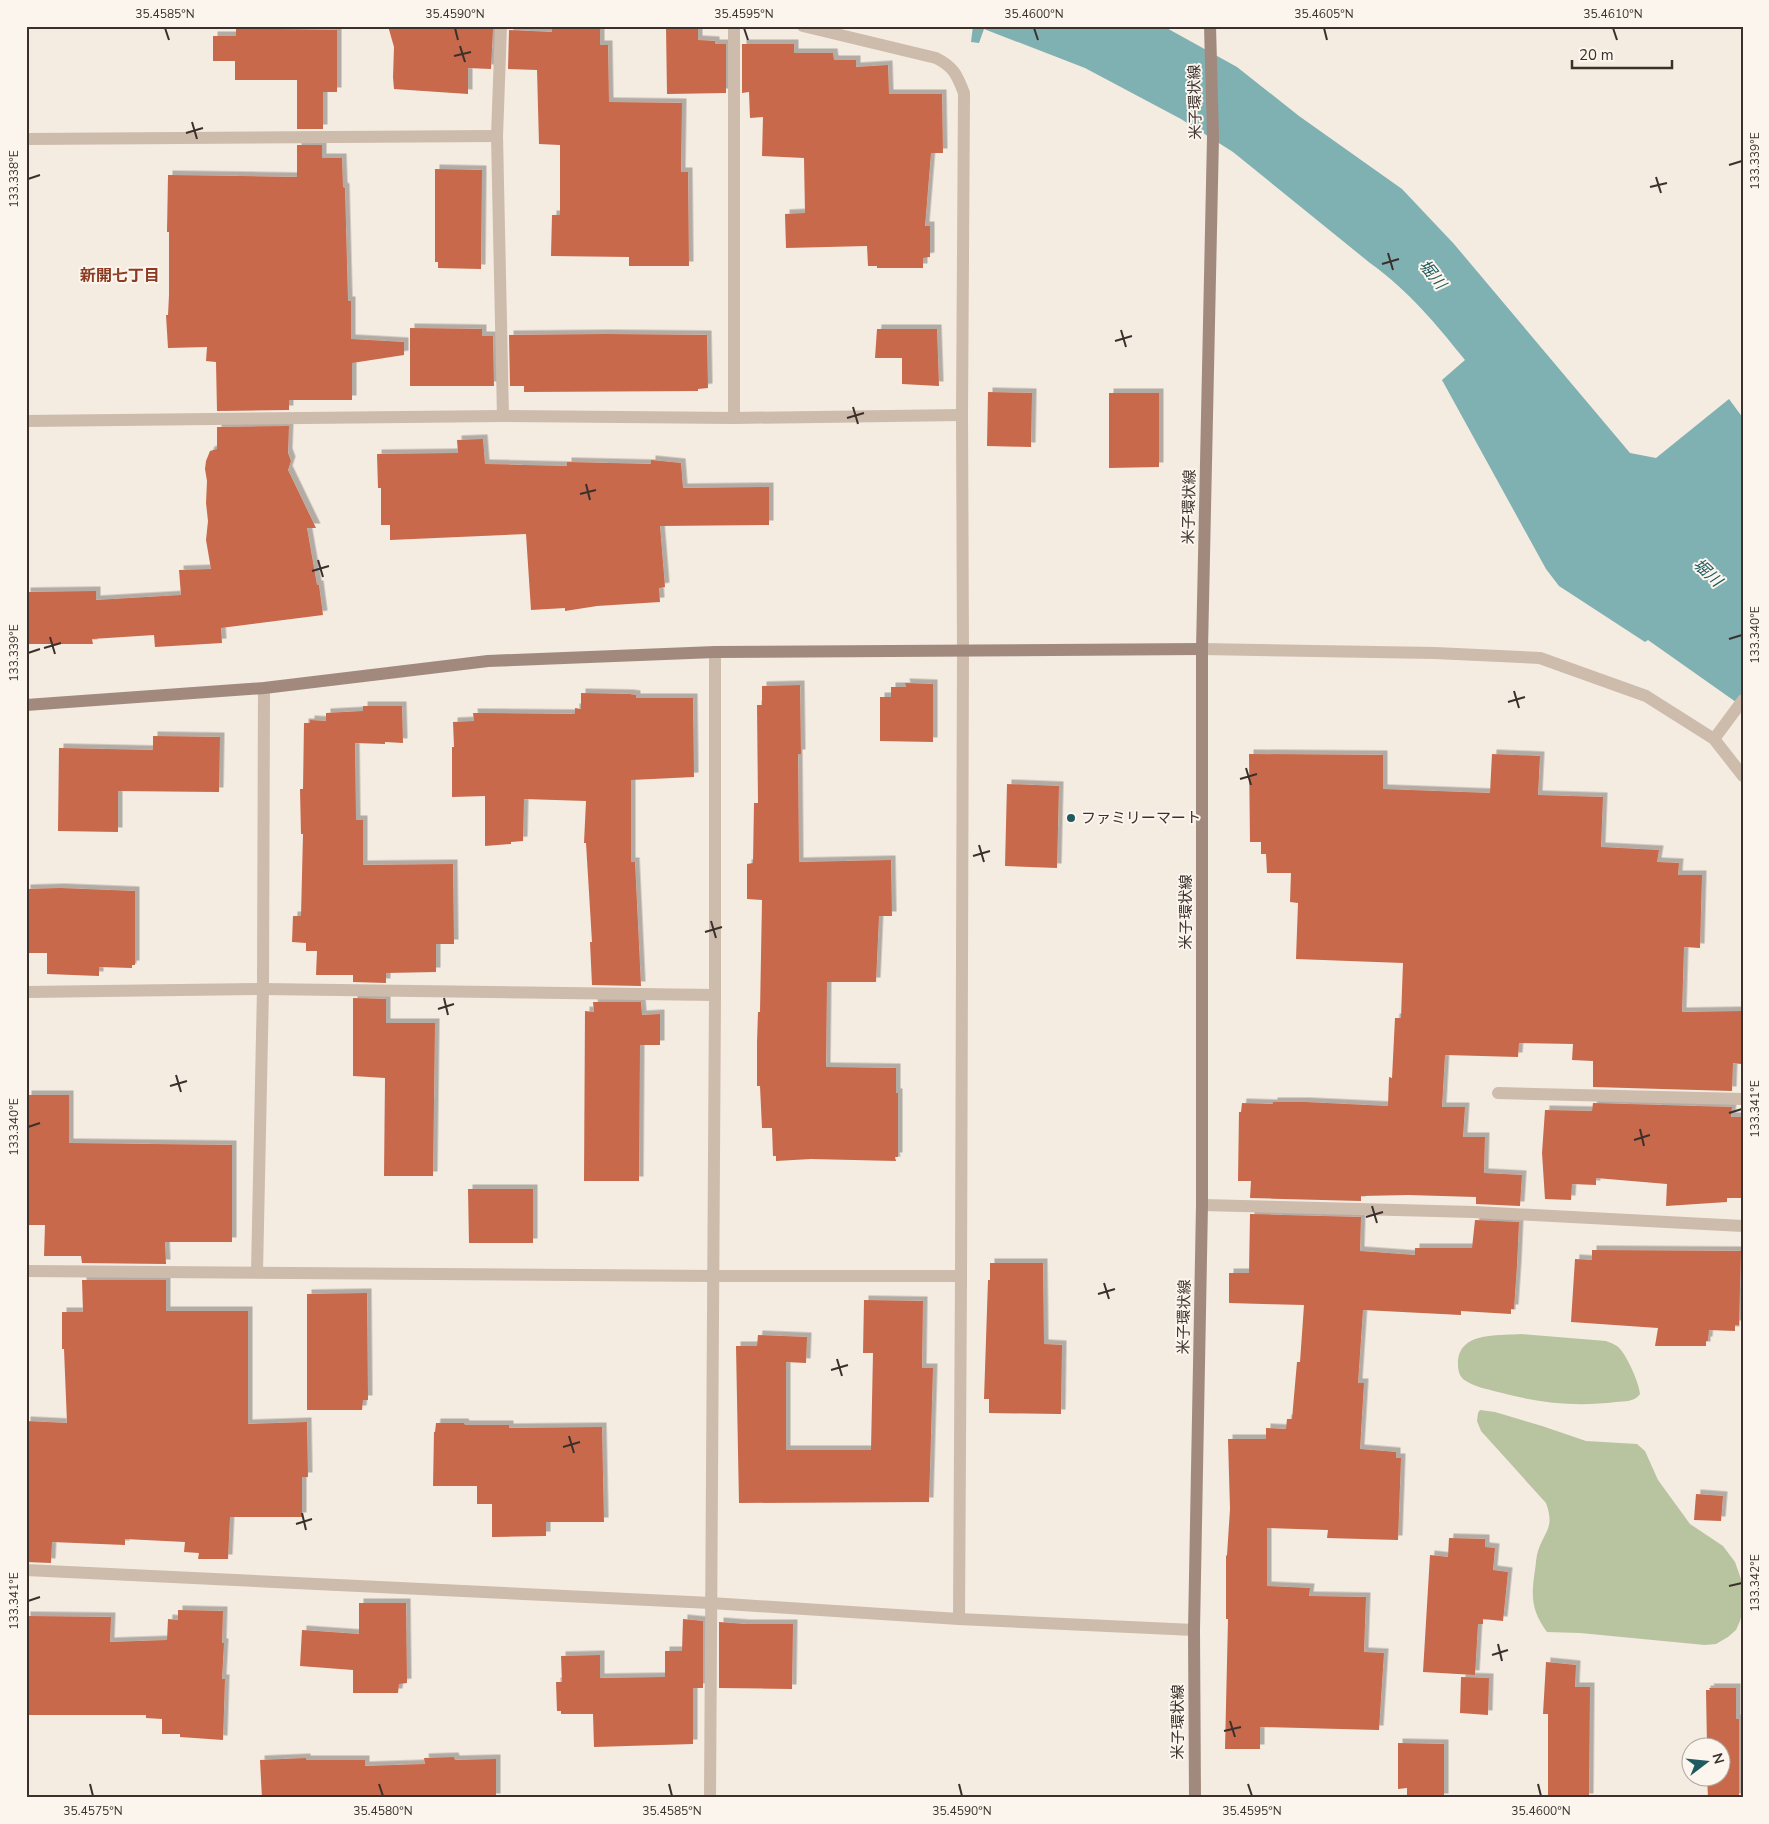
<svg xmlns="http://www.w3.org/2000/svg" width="1769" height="1824" viewBox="0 0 1769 1824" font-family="'Nunito Sans','Noto Sans JP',sans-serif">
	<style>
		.green { fill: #b8c4a0 }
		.water { fill: #7fb0b2 }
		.building { fill: #c8694b; filter: url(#shadow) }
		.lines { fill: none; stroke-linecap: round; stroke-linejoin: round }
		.street { stroke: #cdbbac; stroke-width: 12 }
		.secondary { stroke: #a18a7d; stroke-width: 12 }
		.ticks { fill: none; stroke: #3b302b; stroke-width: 2 }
		.poi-dot { fill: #1f5a5e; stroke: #fbf5ee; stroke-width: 2 }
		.labels { text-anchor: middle; stroke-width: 4; stroke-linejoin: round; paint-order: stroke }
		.street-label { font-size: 15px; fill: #3b302b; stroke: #fbf5ee }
		.poi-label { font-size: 15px; fill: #3b302b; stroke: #fbf5ee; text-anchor: start }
		.water-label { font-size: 16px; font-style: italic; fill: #1f5a5e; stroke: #fbf5ee }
		.neighbourhood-label { font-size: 16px; font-weight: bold; fill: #8c3b22; stroke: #fbf5ee }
		.neatline { fill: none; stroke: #3b302b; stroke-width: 2 }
		.ticks-label { font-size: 12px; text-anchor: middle; fill: #3b302b }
	</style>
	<defs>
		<filter id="shadow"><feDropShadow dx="4.5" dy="-4.5" stdDeviation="0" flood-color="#0004"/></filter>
	</defs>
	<rect width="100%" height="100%" fill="#f4ebe1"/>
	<g class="green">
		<path d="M1521,1334L1606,1341C1611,1343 1617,1345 1620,1349C1628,1358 1639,1383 1640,1394C1635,1402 1624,1401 1616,1402C1575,1407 1538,1403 1498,1392C1487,1389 1475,1387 1466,1381C1460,1378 1458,1371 1458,1365C1457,1331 1498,1336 1521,1334Z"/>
		<path d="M1480,1410L1495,1412L1542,1426L1586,1441L1637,1444L1645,1451L1658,1480L1690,1524L1723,1546L1735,1562L1742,1582L1743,1609L1740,1621L1736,1630L1728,1637L1716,1644L1705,1645L1580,1633L1547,1632C1531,1610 1531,1596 1535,1570C1536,1564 1536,1557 1538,1551C1545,1530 1555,1528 1546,1503L1481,1431L1477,1421L1478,1413Z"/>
	</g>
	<path class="water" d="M973,26H1163L1237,67L1299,116L1402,189L1454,244L1630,453L1656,458L1729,399L1743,418V707L1648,640L1645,642L1559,586L1546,569L1442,380L1465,360C1436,324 1409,291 1370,263L1233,152L1181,119L1085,68L984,29L979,43L971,42Z"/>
	<g class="building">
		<polygon points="236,26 279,26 279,29 337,30 337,92 323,92 323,129 297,129 297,80 235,80 235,61 213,61 213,36 236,36"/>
		<polygon points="388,26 482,26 482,28 493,29 491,69 468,68 468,94 394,89 393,77 394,47"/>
		<polygon points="552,26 600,26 600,45 608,45 609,102 682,103 681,172 688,172 689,266 629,266 629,257 551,256 552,215 560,215 560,145 539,144 537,70 508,69 509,30 552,32"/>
		<polygon points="666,26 698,26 698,40 715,41 715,44 726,44 726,93 667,94"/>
		<polygon points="742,44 794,44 794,53 833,53 834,60 856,60 856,67 888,65 889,94 942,94 943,153 931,153 925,226 930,226 930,257 923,258 923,268 877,268 877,266 868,266 867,246 786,248 785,214 805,213 804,158 762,156 763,117 750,118 749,92 742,93"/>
		<polygon points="297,145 322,145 322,158 342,158 343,187 345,188 348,301 351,301 351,339 404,342 404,355 352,363 352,400 289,400 289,410 217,411 216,362 206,361 207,347 168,348 166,315 168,315 169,295 169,232 167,232 168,175 297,177"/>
		<polygon points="435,169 482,170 481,269 438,268 438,262 435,262"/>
		<polygon points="410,328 482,329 482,336 493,336 494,386 410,386"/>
		<polygon points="877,329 937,329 939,386 902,384 902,358 875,358"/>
		<polygon points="606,334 707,335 708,388 698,389 698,391 524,392 524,386 510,386 509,335"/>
		<polygon points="988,392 1032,393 1031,447 987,446"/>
		<polygon points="1109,393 1159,393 1159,467 1109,468"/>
		<polygon points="289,426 288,453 291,461 288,470 316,528 307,528 317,585 319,585 323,615 221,628 222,643 155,647 154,635 92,639 93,644 28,644 26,634 26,592 96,591 96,600 181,595 179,570 211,569 206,540 208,521 206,503 207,481 205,469 206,461 210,451 217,449 217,427"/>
		<polygon points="483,439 485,464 567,466 567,462 651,464 651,460 681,463 683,488 769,487 769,525 660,526 665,587 659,588 660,602 597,606 565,611 565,608 531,610 526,534 390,540 390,525 381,525 381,488 378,488 377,454 458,453 457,440"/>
		<polygon points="905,683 933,684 933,742 880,741 880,697 891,697 891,687 906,687"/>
		<polygon points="800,685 801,754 798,754 799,862 891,860 892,916 879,916 876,982 827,982 826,1067 896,1068 896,1093 898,1093 898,1157 895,1157 896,1161 811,1159 776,1161 776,1156 773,1156 772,1128 762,1128 760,1086 757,1086 757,1043 758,1012 760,1012 762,900 747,899 747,864 753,863 754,803 758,803 757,705 762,705 762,686"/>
		<polygon points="581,693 629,694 636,695 636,698 693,698 694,777 631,780 631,862 635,862 641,986 592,985 590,942 592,942 586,843 584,843 586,801 524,799 523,841 511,842 511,844 485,846 485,796 452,797 452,747 454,747 453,722 474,721 473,713 575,714 575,708 581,709"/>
		<polygon points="363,706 402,706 403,743 385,742 385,744 355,743 356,820 363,820 363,865 453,864 454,944 436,944 436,972 386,973 386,983 353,982 353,975 316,975 317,951 306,951 306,943 292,942 293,916 301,916 303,834 301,834 300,789 303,789 304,723 310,723 310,720 326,721 326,713 363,711"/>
		<polygon points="153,736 220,737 219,792 118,791 118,832 58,831 59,748 153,750"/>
		<polygon points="1249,754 1383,755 1383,789 1490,793 1492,754 1540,756 1538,795 1603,797 1601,847 1659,850 1657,862 1679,863 1678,875 1702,875 1700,948 1684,947 1682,1012 1743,1011 1741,1064 1733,1063 1732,1091 1593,1087 1593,1061 1572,1060 1573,1044 1519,1043 1518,1057 1445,1055 1442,1107 1465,1107 1463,1137 1485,1137 1484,1173 1522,1175 1520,1206 1476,1204 1476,1197 1408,1195 1361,1196 1361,1201 1250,1198 1251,1181 1238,1181 1239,1112 1241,1112 1242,1103 1273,1104 1273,1102 1305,1102 1388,1106 1389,1077 1392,1078 1395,1018 1401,1018 1403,963 1296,959 1298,903 1290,902 1291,873 1267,873 1266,854 1261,854 1261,842 1250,842"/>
		<polygon points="1007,784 1059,786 1057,868 1005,866"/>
		<polygon points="60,888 135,891 135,965 132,965 132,968 99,967 99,976 47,974 47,953 26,953 26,889"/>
		<polygon points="353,998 386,999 386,1023 435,1023 433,1176 384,1176 385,1078 353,1076"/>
		<polygon points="593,1002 641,1002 642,1015 660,1014 660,1045 640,1045 639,1181 584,1181 585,1011 594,1012"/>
		<polygon points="27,1095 69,1095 69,1143 232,1145 232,1242 165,1242 166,1264 82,1263 81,1256 44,1256 45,1225 26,1225"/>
		<polygon points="1593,1103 1732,1107 1731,1117 1743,1117 1742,1198 1727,1198 1727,1202 1666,1206 1667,1184 1596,1178 1596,1185 1572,1184 1571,1200 1545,1199 1542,1153 1545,1110 1592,1111"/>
		<polygon points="468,1189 533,1189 533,1243 469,1243"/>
		<polygon points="1250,1214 1361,1217 1360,1251 1415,1255 1415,1248 1472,1248 1475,1220 1519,1222 1517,1265 1514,1309 1511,1309 1511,1314 1461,1311 1461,1315 1363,1310 1358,1383 1364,1383 1360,1449 1396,1452 1396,1458 1401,1458 1398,1540 1327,1538 1328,1530 1267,1528 1267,1586 1310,1588 1309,1596 1366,1597 1364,1652 1384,1653 1379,1730 1260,1727 1260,1749 1225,1749 1228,1619 1226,1619 1226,1556 1227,1555 1230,1509 1228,1439 1266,1439 1266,1428 1286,1429 1287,1419 1292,1419 1297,1362 1300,1362 1304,1305 1229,1303 1229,1273 1249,1273"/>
		<polygon points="1592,1250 1741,1251 1739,1325 1735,1325 1735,1331 1709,1330 1708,1341 1706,1341 1706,1346 1655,1346 1658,1328 1571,1322 1575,1259 1592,1260"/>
		<polygon points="990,1263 1043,1263 1044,1344 1062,1345 1061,1414 989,1413 989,1399 984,1399 988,1280 990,1280"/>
		<polygon points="82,1280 166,1280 166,1311 248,1311 248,1424 307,1422 308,1477 302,1477 302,1517 230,1517 228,1559 198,1559 199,1553 184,1552 185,1542 125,1539 125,1545 52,1542 51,1563 26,1562 26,1421 67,1423 64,1349 62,1349 62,1312 83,1312"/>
		<polygon points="367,1293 368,1400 363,1400 362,1410 307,1410 307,1294"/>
		<polygon points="864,1300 923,1301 922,1368 933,1368 929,1502 739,1503 736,1346 757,1346 758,1335 807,1337 806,1363 786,1362 786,1450 871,1450 873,1353 863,1353"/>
		<polygon points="436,1423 464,1423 465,1425 509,1425 509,1428 602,1427 604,1522 546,1522 546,1536 492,1537 492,1504 477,1504 477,1486 433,1486 434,1432 435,1432"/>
		<polygon points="1696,1494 1723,1496 1721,1521 1694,1520"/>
		<polygon points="1449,1538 1485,1539 1485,1547 1495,1548 1493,1570 1508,1572 1503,1621 1483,1619 1483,1624 1478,1624 1475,1675 1423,1672 1430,1555 1448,1557"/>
		<polygon points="359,1603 406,1603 407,1683 399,1684 398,1693 353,1693 353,1670 300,1666 302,1630 359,1634"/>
		<polygon points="178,1610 223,1611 222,1643 224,1643 222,1679 225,1679 223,1740 180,1737 180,1734 162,1734 162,1719 146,1718 146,1715 26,1715 26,1616 111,1617 110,1642 167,1640 168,1619 178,1620"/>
		<polygon points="683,1619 703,1621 703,1688 693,1688 693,1744 594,1747 593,1714 561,1714 561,1711 557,1711 556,1682 562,1682 561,1656 600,1655 600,1678 665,1677 665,1651 682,1651"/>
		<polygon points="719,1622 745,1624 793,1624 792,1689 719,1688"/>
		<polygon points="1546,1662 1576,1665 1575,1687 1590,1687 1589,1798 1548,1798 1548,1714 1543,1714"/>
		<polygon points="1461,1677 1489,1678 1488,1715 1460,1713"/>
		<polygon points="1709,1688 1736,1688 1736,1719 1739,1719 1739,1798 1708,1798 1707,1776 1722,1776 1722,1746 1707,1746 1706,1690 1710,1690"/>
		<polygon points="1398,1743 1444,1744 1444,1798 1407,1798 1407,1788 1398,1789"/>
		<polygon points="454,1757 455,1760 496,1759 496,1798 262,1798 260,1760 306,1758 306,1760 365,1760 365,1766 425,1764 424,1758"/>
	</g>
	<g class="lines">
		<g class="street">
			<polyline points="501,26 497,136 503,416"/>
			<path d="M803,26L936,58C954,67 957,75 964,93L962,415L963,650L961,1276L959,1619"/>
			<polyline points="26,139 497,136"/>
			<polyline points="734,418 734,26"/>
			<polyline points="26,421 503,416 734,418 962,415"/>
			<polyline points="1202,649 1435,653 1540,658 1646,696 1714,739 1743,776"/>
			<polyline points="1714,739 1743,700"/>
			<polyline points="26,992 263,989 715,995"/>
			<polyline points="1498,1093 1743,1099"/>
			<polyline points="1202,1205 1474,1212 1743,1226"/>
			<polyline points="26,1271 714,1276 961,1276"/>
			<polyline points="257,1272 263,989 264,688"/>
			<polyline points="26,1570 711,1603 959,1619 1194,1630"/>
			<polyline points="710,1798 715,995 715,652"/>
		</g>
		<g class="secondary">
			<polyline points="26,705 264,688 488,661 715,652 1202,649"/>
			<polyline points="1195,1798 1194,1630 1202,1205 1202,649 1213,137 1210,26"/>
		</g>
	</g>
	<path class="ticks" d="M165,28L169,40M455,28L458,40M744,28L748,40M1034,28L1038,40M1324,28L1327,40M1613,28L1617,40M460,46L465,62M454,56L471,52M192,122L197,139M186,133L203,128M1729,165L1742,161M1656,177L1661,193M28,179L40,175M1650,187L1667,183M1388,253L1393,270M1382,264L1399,259M1121,330L1126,347M1115,341L1132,336M853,407L858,424M847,418L864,413M586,484L590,500M580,494L596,490M318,560L323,577M312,571L329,566M50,637L55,654M1729,639L1742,635M44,648L61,643M28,653L40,649M1514,691L1519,708M1508,702L1525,697M1246,768L1251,785M1240,779L1257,774M979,845L984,862M973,856L990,851M711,921L716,938M705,932L722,927M444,998L448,1015M438,1009L454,1004M176,1075L181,1092M170,1086L187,1081M1729,1113L1742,1109M28,1127L40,1123M1640,1129L1644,1146M1634,1140L1650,1135M1372,1206L1377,1223M1366,1217L1383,1212M1104,1283L1109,1299M1098,1294L1115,1289M837,1359L842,1376M831,1370L848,1365M569,1436L574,1453M563,1447L580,1442M302,1513L306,1530M296,1524L312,1519M1729,1586L1742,1583M28,1601L40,1597M1498,1644L1502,1661M1492,1655L1508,1650M1230,1721L1235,1737M1224,1731L1241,1727M90,1784L93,1796M379,1784L383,1796M669,1784L672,1796M959,1784L962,1796M1248,1784L1252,1796M1538,1784L1541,1796"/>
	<circle class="poi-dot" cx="1071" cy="818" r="5"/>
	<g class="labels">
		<g class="street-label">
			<text transform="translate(1195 102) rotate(-91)" y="5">米子環状線</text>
			<text transform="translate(1189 507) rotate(-89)" y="5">米子環状線</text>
			<text transform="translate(1186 912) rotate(-90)" y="5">米子環状線</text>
			<text transform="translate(1184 1317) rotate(-89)" y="5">米子環状線</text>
			<text transform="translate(1178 1722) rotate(-90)" y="5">米子環状線</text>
		</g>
		<g class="poi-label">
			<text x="1081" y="823">ファミリーマート</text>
		</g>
		<g class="water-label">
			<text transform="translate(1433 274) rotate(51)" y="6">堀川</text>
			<text transform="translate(1708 572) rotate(43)" y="6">堀川</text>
		</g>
		<g class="neighbourhood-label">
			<text x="120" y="281">新開七丁目</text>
		</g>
	</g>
	<rect width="1769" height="1824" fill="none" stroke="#fbf5ee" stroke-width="55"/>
	<g transform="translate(1706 1762) rotate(74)"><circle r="24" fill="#fbf5ee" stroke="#aea6a0"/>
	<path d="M0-4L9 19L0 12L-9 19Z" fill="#1f5a5e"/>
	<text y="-8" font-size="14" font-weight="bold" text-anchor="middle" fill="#3b302b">N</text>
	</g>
	<path d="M1572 60v8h100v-8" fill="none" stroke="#3b302b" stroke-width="2.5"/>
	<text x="1579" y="60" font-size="15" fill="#3b302b" stroke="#fbf5ee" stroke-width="4" paint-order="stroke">20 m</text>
	<rect x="28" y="28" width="1714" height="1768" class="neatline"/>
	<g class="ticks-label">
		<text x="165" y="18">35.4585°N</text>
		<text x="455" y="18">35.4590°N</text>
		<text x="744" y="18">35.4595°N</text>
		<text x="1034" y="18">35.4600°N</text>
		<text x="1324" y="18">35.4605°N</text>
		<text x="1613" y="18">35.4610°N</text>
		<text transform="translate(1755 161) rotate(-90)" y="4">133.339°E</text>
		<text transform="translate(14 179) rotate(-90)" y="4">133.338°E</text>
		<text transform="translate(1755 635) rotate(-90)" y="4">133.340°E</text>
		<text transform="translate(14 653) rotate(-90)" y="4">133.339°E</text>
		<text transform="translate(1755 1109) rotate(-90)" y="4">133.341°E</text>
		<text transform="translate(14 1127) rotate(-90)" y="4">133.340°E</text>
		<text transform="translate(1755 1583) rotate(-90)" y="4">133.342°E</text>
		<text transform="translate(14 1601) rotate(-90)" y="4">133.341°E</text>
		<text x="93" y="1815">35.4575°N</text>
		<text x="383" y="1815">35.4580°N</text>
		<text x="672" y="1815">35.4585°N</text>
		<text x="962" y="1815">35.4590°N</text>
		<text x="1252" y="1815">35.4595°N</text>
		<text x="1541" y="1815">35.4600°N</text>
	</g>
</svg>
